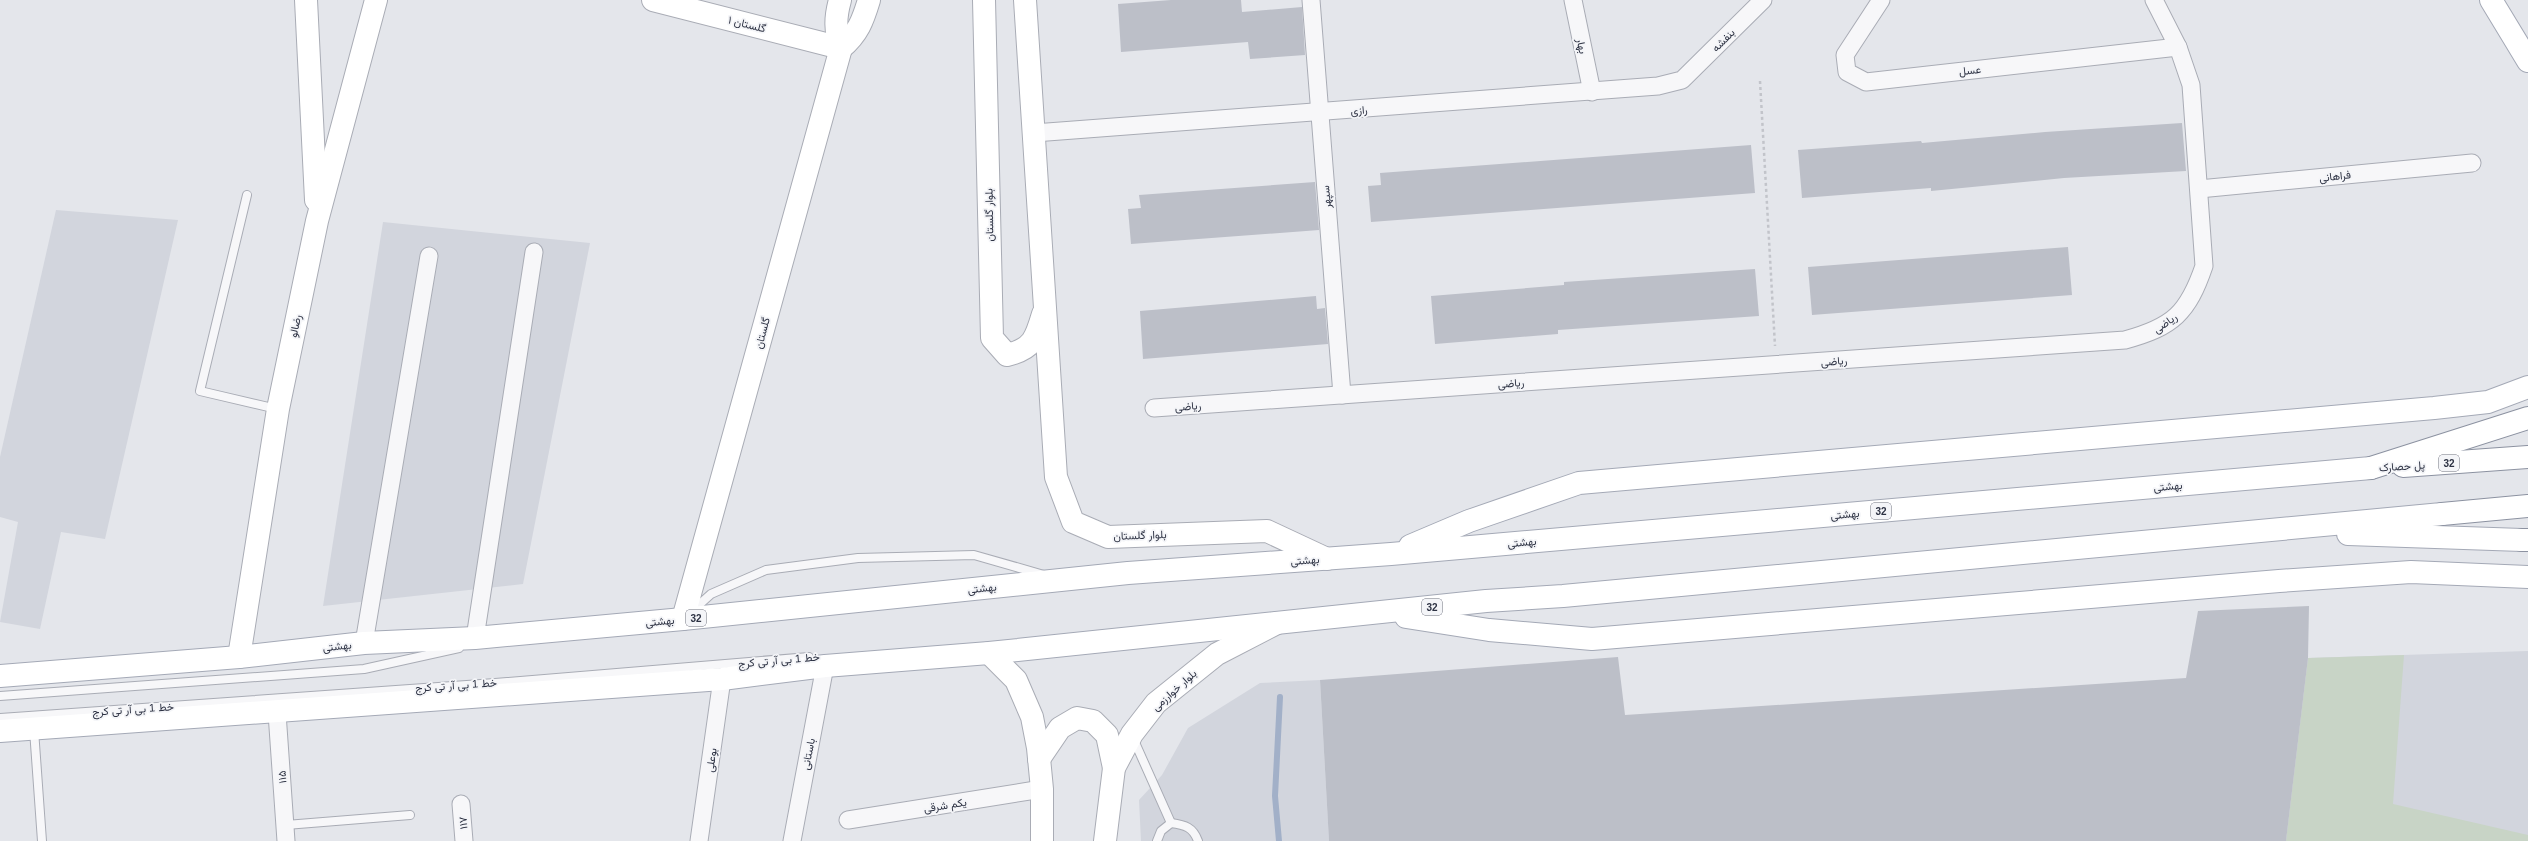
<svg xmlns="http://www.w3.org/2000/svg" width="2528" height="841" viewBox="0 0 2528 841" font-family="Arial,Vazirmatn,sans-serif">
	<style>
		.built { fill: #d2d5dd }
		.green { fill: #c8d4c6 }
		.lines { fill: none; stroke-linecap: round; stroke-linejoin: round }
		.stream { stroke: #a2b0c8; stroke-width: 6 }
		.building { fill: #bcbfc8 }
		.lane-casing { stroke: #a9acb5; stroke-width: 10 }
		.street-casing { stroke: #a9acb5; stroke-width: 19 }
		.secondary-casing { stroke: #a9acb5; stroke-width: 24 }
		.primary-casing { stroke: #a4a9b6; stroke-width: 24 }
		.highway-casing { stroke: #8c92a1; stroke-width: 24 }
		.path { stroke: #c2c4ca; stroke-width: 2.5; stroke-dasharray: 3 3; stroke-linecap: butt }
		.lane { stroke: #f7f7f9; stroke-width: 8 }
		.street { stroke: #f7f7f9; stroke-width: 17 }
		.secondary { stroke: #fff; stroke-width: 22 }
		.primary { stroke: #fff; stroke-width: 22 }
		.highway { stroke: #fff; stroke-width: 22 }
		.labels { text-anchor: middle; stroke-width: 3.5; stroke-linejoin: round; paint-order: stroke }
		.shield { fill: #f4f5f8; stroke: #696c79; stroke-width: 1 }
		.shield-label { font-size: 10px; font-weight: bold; fill: #2d3243 }
		.street-label { font-size: 11px; fill: #2d3243; stroke: #f4f5f8 }
	</style>
	<rect width="100%" height="100%" fill="#e4e6eb"/>
	<g class="built">
		<polygon points="56,210 178,220 105,539 61,532 40,629 0,622 18,522 0,517 0,457"/>
		<polygon points="383,222 590,243 523,584 323,606"/>
		<polygon points="2528,651 2528,841 2286,841 2308,658"/>
		<polygon points="1320,680 1329,841 1141,841 1139,800 1162,775 1188,728 1260,683"/>
	</g>
	<polygon class="green" points="2404,655 2393,804 2528,835 2528,841 2286,841 2308,658"/>
	<g class="lines">
		<polyline class="stream" points="1279,841 1275,796 1280,697"/>
	</g>
	<g class="building">
		<polygon points="1171,0 1241,0 1242,12 1302,7 1305,55 1250,59 1248,42 1121,52 1118,4"/>
		<polygon points="2182,123 2186,171 2064,178 1931,191 1931,188 1802,198 1798,150 1921,141 1922,143 2045,132"/>
		<polygon points="1751,145 1755,193 1371,222 1368,186 1381,185 1380,173"/>
		<polygon points="1315,182 1319,230 1131,244 1128,209 1141,208 1139,195"/>
		<polygon points="2068,247 2072,295 1812,315 1808,267"/>
		<polygon points="1755,269 1759,316 1558,330 1558,334 1435,344 1431,296 1564,285 1564,282"/>
		<polygon points="1316,296 1317,309 1325,308 1328,344 1143,359 1140,311"/>
		<polygon points="2309,606 2308,658 2286,841 1329,841 1320,680 1618,657 1625,715 2186,678 2198,611"/>
	</g>
	<g class="lines">
		<g class="lane-casing">
			<g id="lane">
				<polyline points="247,195 200,391 277,409"/>
				<polyline points="691,612 711,594 766,570 858,558 974,555 1044,575"/>
				<polyline points="0,696 364,669 459,648"/>
				<polyline points="0,718 495,683 809,657"/>
				<polyline points="34,730 42,841"/>
				<polyline points="1133,738 1171,823"/>
				<polyline points="286,825 410,815"/>
				<path d="M1157,841L1161,831L1171,823C1185,825 1193,827 1198,841"/>
			</g>
		</g>
		<g class="street-casing">
			<g id="street">
				<polyline points="1311,0 1342,395"/>
				<polyline points="1573,0 1592,92"/>
				<polyline points="1881,0 1845,55 1847,72 1866,82 2178,47"/>
				<polyline points="1034,133 1658,86 1682,80 1763,0"/>
				<polyline points="2199,189 2472,163"/>
				<path d="M1154,408L2125,340C2173,327 2188,313 2204,266L2191,85L2178,47L2154,0"/>
				<polyline points="475,638 534,252"/>
				<polyline points="364,643 429,256"/>
				<polyline points="277,713 286,841"/>
				<polyline points="461,804 464,841"/>
				<polyline points="848,820 1042,789"/>
				<polyline points="699,841 722,679"/>
				<polyline points="792,841 825,666"/>
			</g>
		</g>
		<g class="secondary-casing">
			<g id="secondary">
				<polyline points="306,0 316,200"/>
				<polyline points="653,0 841,48"/>
				<path d="M984,0L992,338L1007,355C1033,349 1036,338 1043,314"/>
				<polyline points="1025,0 1056,477 1073,522 1108,537 1267,531 1327,559"/>
				<path d="M841,48C858,34 863,20 869,0"/>
				<path d="M683,619L841,48C835,30 835,18 840,0"/>
				<polyline points="989,653 1016,680 1032,717 1038,748 1042,789 1042,841"/>
				<polyline points="239,657 278,409 317,221 376,0"/>
				<polyline points="1039,759 1060,728 1077,718 1093,721 1107,735 1114,768"/>
				<polyline points="1105,841 1114,768 1132,734 1156,703 1217,654 1277,623"/>
			</g>
		</g>
		<g class="primary-casing">
			<g id="primary">
				<polyline points="2491,0 2528,61"/>
				<polyline points="2348,534 2522,540"/>
				<polyline points="1410,546 1469,521 1579,483 2434,408 2488,402 2528,387"/>
				<polyline points="1406,617 1489,630 1592,639 2279,581 2411,572 2528,577"/>
				<polyline points="0,676 239,657 364,643 475,638 683,619 1128,573 1391,554 2371,468"/>
				<polyline points="0,731 722,679 825,666 989,653 1486,601 1563,596 2442,514"/>
			</g>
		</g>
		<g class="highway-casing">
			<g id="highway">
				<polyline points="2403,466 2528,457"/>
				<polyline points="2371,468 2528,418"/>
				<polyline points="2442,514 2528,506"/>
				<polyline points="2522,540 2528,540"/>
			</g>
		</g>
		<polyline class="path" points="1760,81 1775,346"/>
		<use href="#lane" class="lane"/>
		<use href="#street" class="street"/>
		<use href="#secondary" class="secondary"/>
		<use href="#primary" class="primary"/>
		<use href="#highway" class="highway"/>
	</g>
	<g class="labels">
		<g class="shield">
			<rect x="2439" y="455" width="20" height="16" rx="3"/>
			<rect x="1871" y="503" width="20" height="16" rx="3"/>
			<rect x="1422" y="599" width="20" height="16" rx="3"/>
			<rect x="686" y="610" width="20" height="16" rx="3"/>
		</g>
		<g class="shield-label">
			<text x="2449" y="467">32</text>
			<text x="1881" y="515">32</text>
			<text x="1432" y="611">32</text>
			<text x="696" y="622">32</text>
		</g>
		<g class="street-label">
			<text transform="translate(747 24) rotate(14)" y="4">گلستان ۱</text>
			<text transform="translate(1723 40) rotate(-45)" y="4">بنفشه</text>
			<text transform="translate(1582 46) rotate(78)" y="4">بهار</text>
			<text transform="translate(1970 70) rotate(-6)" y="4">عسل</text>
			<text transform="translate(1359 110) rotate(-5)" y="4">رازی</text>
			<text transform="translate(2335 176) rotate(-6)" y="4">فراهانی</text>
			<text transform="translate(1326 197) rotate(-95)" y="4">سپهر</text>
			<text transform="translate(989 215) rotate(-91)" y="4">بلوار گلستان</text>
			<text transform="translate(2165 323) rotate(-35)" y="4">ریاضی</text>
			<text transform="translate(295 326) rotate(-78)" y="4">رضالو</text>
			<text transform="translate(762 333) rotate(-75)" y="4">گلستان</text>
			<text transform="translate(1834 361) rotate(-4)" y="4">ریاضی</text>
			<text transform="translate(1511 383) rotate(-4)" y="4">ریاضی</text>
			<text transform="translate(1188 406) rotate(-4)" y="4">ریاضی</text>
			<text transform="translate(2402 466) rotate(-4)" y="4">پل حصارک</text>
			<text transform="translate(2168 486) rotate(-5)" y="4">بهشتى</text>
			<text transform="translate(1845 514) rotate(-5)" y="4">بهشتى</text>
			<text transform="translate(1140 535) rotate(-2)" y="4">بلوار گلستان</text>
			<text transform="translate(1522 542) rotate(-5)" y="4">بهشتى</text>
			<text transform="translate(1305 560) rotate(-4)" y="4">بهشتی</text>
			<text transform="translate(982 588) rotate(-6)" y="4">بهشتی</text>
			<text transform="translate(660 621) rotate(-5)" y="4">بهشتی</text>
			<text transform="translate(337 646) rotate(-6)" y="4">بهشتی</text>
			<text transform="translate(779 660) rotate(-5)" y="4">خط 1 بی آر تی کرج</text>
			<text transform="translate(456 685) rotate(-4)" y="4">خط 1 بی آر تی کرج</text>
			<text transform="translate(1174 690) rotate(-42)" y="4">بلوار خوارزمی</text>
			<text transform="translate(133 709) rotate(-4)" y="4">خط 1 بی آر تی کرج</text>
			<text transform="translate(808 754) rotate(-79)" y="4">باستانی</text>
			<text transform="translate(711 760) rotate(-82)" y="4">بوعلی</text>
			<text transform="translate(282 777) rotate(-94)" y="4">۱۱۵</text>
			<text transform="translate(945 805) rotate(-9)" y="4">یکم شرقی</text>
			<text transform="translate(463 823) rotate(-95)" y="4">۱۱۷</text>
		</g>
	</g>
</svg>
